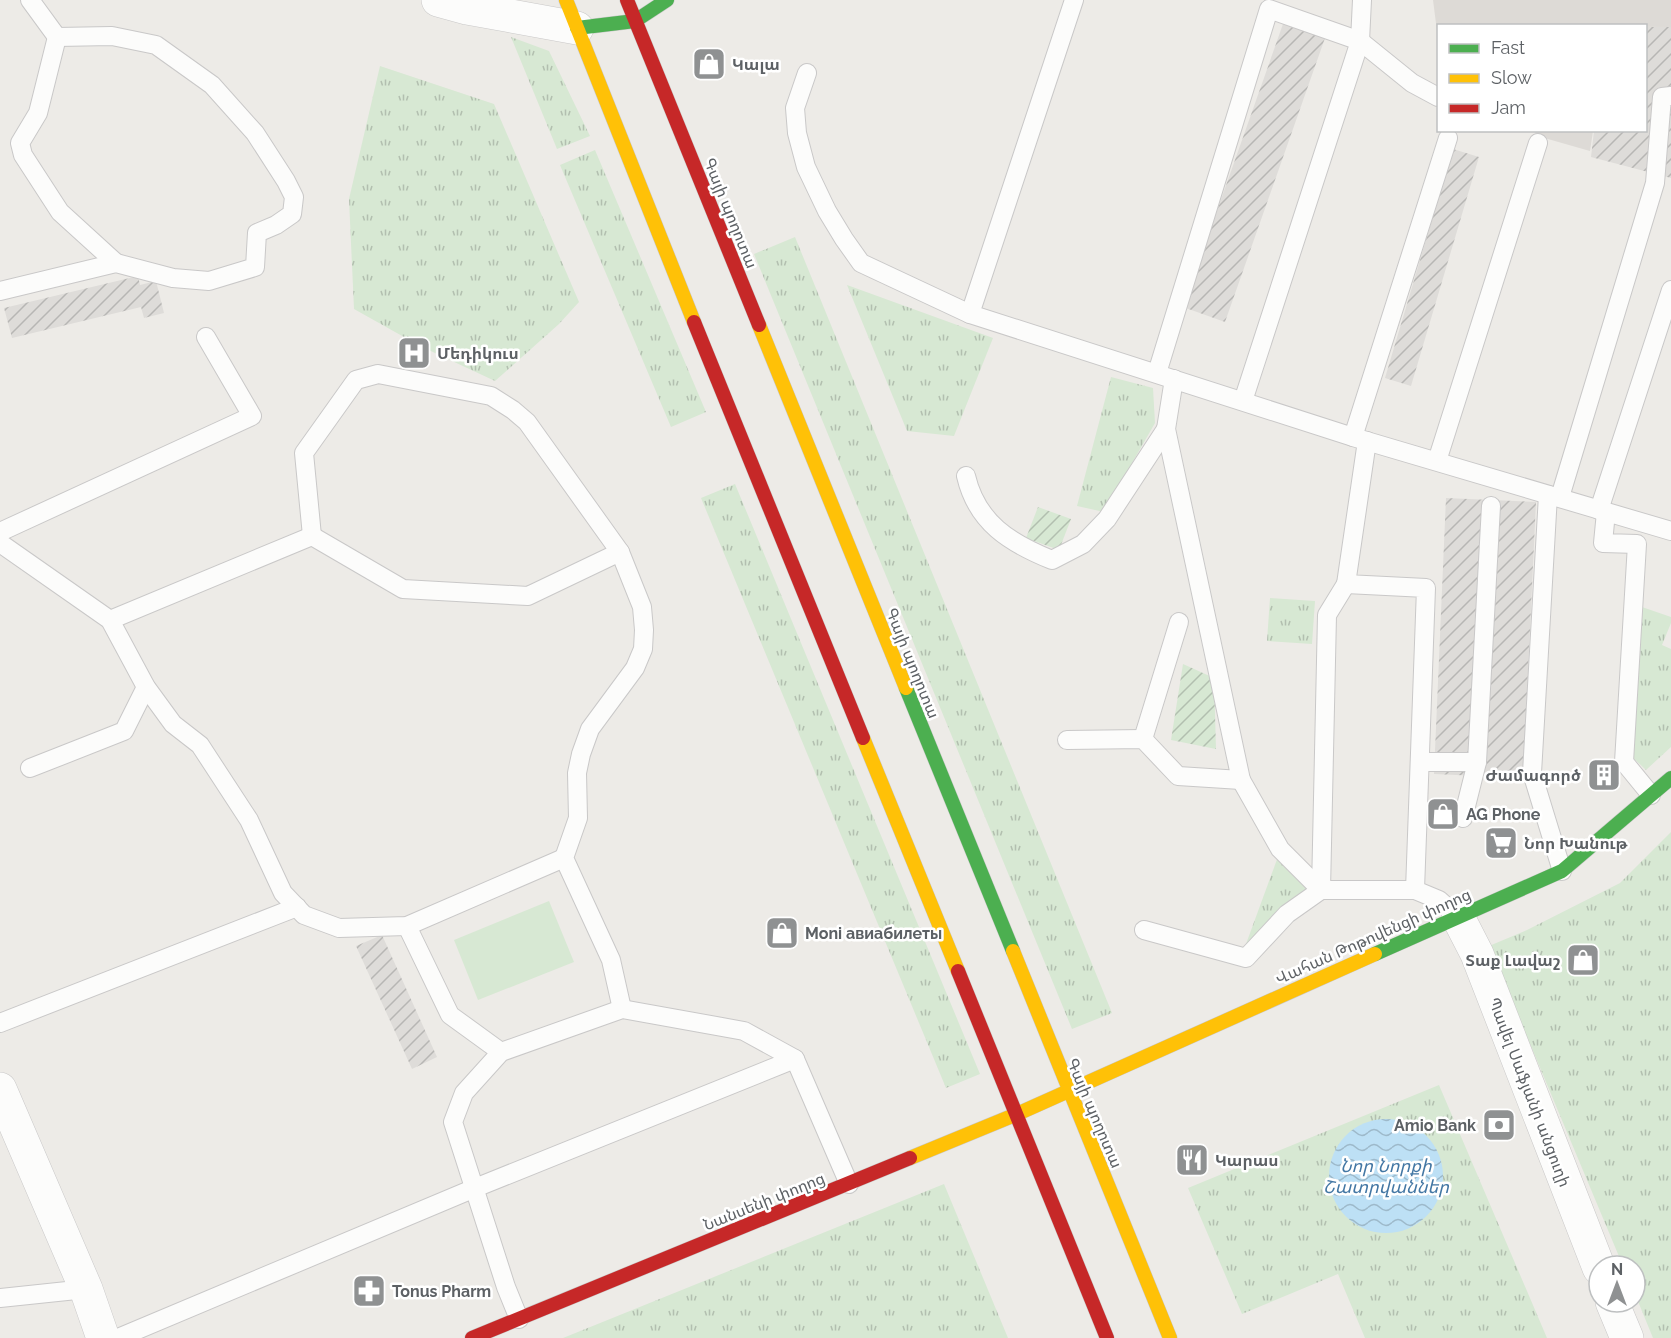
<svg xmlns="http://www.w3.org/2000/svg" width="1671" height="1338" viewBox="0 0 1671 1338" font-family="Raleway,'Noto Sans Armenian',sans-serif">
	<style>
		.industrial { fill: url(#industrial-furrows) }
		.education { fill: #dddad6 }
		.grass { fill: url(#grass-tufts) }
		.garden { fill: url(#garden-furrows) }
		.pitch { fill: #d7e8d3 }
		.water { fill: url(#water-waves) }
		.lines { fill: none; stroke-linecap: round; stroke-linejoin: round }
		.lane-casing { stroke: #c9c8c8; stroke-width: 20 }
		.street-casing { stroke: #c9c8c8; stroke-width: 34 }
		.fast-casing { stroke: #c8c8c8; stroke-width: 15 }
		.slow-casing { stroke: #c8c8c8; stroke-width: 15 }
		.jam-casing { stroke: #c8c8c8; stroke-width: 15 }
		.lane { stroke: #fcfcfb; stroke-width: 18 }
		.street { stroke: #fcfcfb; stroke-width: 33 }
		.fast { stroke: #4caf50; stroke-width: 14 }
		.slow { stroke: #ffc107; stroke-width: 14 }
		.jam { stroke: #c62828; stroke-width: 14 }
		.labels { text-anchor: middle; stroke-width: 5; stroke-linejoin: round; paint-order: stroke }
		.poi-label { font-size: 16px; font-weight: bold; fill: #5d6165; stroke: #fff; text-anchor: start }
		.street-label { font-size: 16px; fill: #5d6165; stroke: #fff }
		.water-label { font-size: 18px; font-style: italic; fill: #4377a4; stroke: #fff }
	</style>
	<defs>
		<pattern id="industrial-furrows" width="10" height="10" patternUnits="userSpaceOnUse" patternTransform="scale(1.5)"><rect width="10" height="10" fill="#dedcd9"/><path d="M-1 1l2-2M0 10L10 0M9 11l2-2" fill="none" stroke="#b7b6b4"/></pattern>
		<pattern id="grass-tufts" width="24" height="20" patternUnits="userSpaceOnUse" patternTransform="scale(1.5)"><rect width="24" height="20" fill="#d7e8d3"/><path d="M3 7l-1-3M5 7V3M7 7l1-3M15 17l-1-3M17 17v-4M19 17l1-3" fill="none" stroke="#b2bfaf"/></pattern>
		<pattern id="garden-furrows" width="10" height="10" patternUnits="userSpaceOnUse" patternTransform="scale(1.5)"><rect width="10" height="10" fill="#d7e8d3"/><path d="M-1 1l2-2M0 10L10 0M9 11l2-2" fill="none" stroke="#b2bfaf"/></pattern>
		<pattern id="water-waves" width="16" height="10" patternUnits="userSpaceOnUse" patternTransform="scale(1.5)"><rect width="16" height="10" fill="#bde0f5"/><path d="M0 5q4-4 8 0t8 0" fill="none" stroke="#9db9ca"/></pattern>
	</defs>
	<rect width="100%" height="100%" fill="#edebe7"/>
	<g class="industrial">
		<polygon points="1283,24 1325,38 1225,322 1183,307"/>
		<polygon points="1646,27 1671,27 1671,178 1591,157 1594,131 1646,130"/>
		<polygon points="1453,149 1479,157 1411,386 1385,378"/>
		<polygon points="138,276 140,285 156,281 164,313 144,318 141,307 12,338 4,308"/>
		<polygon points="1446,498 1536,502 1523,778 1434,774"/>
		<polygon points="382,935 437,1057 412,1069 356,946"/>
	</g>
	<g class="education">
		<polygon points="1433,0 1671,0 1671,27 1438,26 1438,39"/>
		<polygon points="1533,131 1593,131 1590,151 1541,137"/>
	</g>
	<g class="grass">
		<polygon points="511,37 549,51 590,136 557,149"/>
		<polygon points="380,66 494,104 579,302 559,324 495,381 420,346 354,309 349,199"/>
		<polygon points="595,150 706,412 671,427 560,165"/>
		<polygon points="795,237 1112,1013 1072,1029 754,254"/>
		<polygon points="847,285 993,338 954,436 907,431"/>
		<polygon points="1111,377 1153,388 1155,423 1104,512 1077,506"/>
		<polygon points="735,484 980,1074 946,1088 701,498"/>
		<polygon points="1270,598 1315,601 1312,644 1267,641"/>
		<polygon points="1642,607 1671,617 1671,623 1662,645 1671,649 1671,747 1646,770 1629,754"/>
		<polygon points="1671,832 1671,1338 1653,1338 1635,1294 1635,1266 1623,1266 1489,946 1527,930 1620,883"/>
		<polygon points="1279,854 1308,889 1245,953 1246,944"/>
		<polygon points="1439,1085 1547,1338 1365,1338 1338,1274 1242,1314 1188,1188"/>
		<polygon points="944,1184 1008,1338 563,1338"/>
	</g>
	<g class="garden">
		<polygon points="1038,507 1071,519 1059,550 1026,538"/>
		<polygon points="1183,664 1214,678 1216,749 1171,740"/>
	</g>
	<polygon class="pitch" points="549,901 574,962 478,1000 454,940"/>
	<circle class="water" cx="1386" cy="1176" r="57"/>
	<g class="lines">
		<g class="lane-casing">
			<g id="lane">
				<polyline points="57,37 38,113 20,143 23,155 60,212 116,263"/>
				<polyline points="807,73 795,108 797,133 806,167 827,211 844,239 861,263 970,314 1353,437 1671,531"/>
				<polyline points="0,291 116,263 173,278 209,281 255,267 257,233 276,225 292,214 294,197 286,181 255,133 212,85 156,45 112,36 57,37 30,0"/>
				<polyline points="970,314 1074,0"/>
				<polyline points="1157,373 1269,9 1360,41 1412,83 1438,97"/>
				<polyline points="1243,401 1360,41 1362,0"/>
				<polyline points="1353,437 1448,138"/>
				<polyline points="1367,441 1346,584 1426,588 1415,890 1439,900 1458,917"/>
				<polyline points="1437,461 1538,143"/>
				<path d="M966,476C977,523 1010,543 1052,560L1083,544L1107,519L1166,429"/>
				<polyline points="1548,495 1532,773 1562,871"/>
				<polyline points="1560,497 1655,183 1662,97 1671,96"/>
				<polyline points="1599,510 1671,290"/>
				<polyline points="1606,512 1603,543 1637,544 1624,762 1651,795"/>
				<polyline points="0,532 252,416 206,337"/>
				<polyline points="312,536 304,453 356,380 378,374 491,396 513,410 527,422 620,552 642,607 644,630 643,649 635,668 590,729 581,754 577,773 578,818 564,858 611,960 622,1009"/>
				<polyline points="0,543 110,620 146,687 173,724 200,745 249,820 283,893 304,915 339,928 407,926 564,858"/>
				<polyline points="110,620 312,536 403,589 528,596 620,552"/>
				<polyline points="1143,739 1179,622"/>
				<polyline points="1067,740 1143,739 1178,776 1241,780 1166,429 1174,379"/>
				<polyline points="1420,762 1477,762"/>
				<polyline points="30,768 124,731 146,687"/>
				<polyline points="1241,780 1280,849 1321,890"/>
				<polyline points="1463,818 1477,762 1491,506"/>
				<polyline points="1321,890 1327,615 1346,584"/>
				<polyline points="407,926 450,1015 501,1052"/>
				<polyline points="1144,930 1246,958 1287,914 1321,890 1415,890"/>
				<polyline points="0,1023 297,907"/>
				<polyline points="0,1298 86,1289"/>
				<polyline points="519,1319 506,1287 453,1122 464,1093 501,1052 622,1009 744,1031 795,1059 849,1184"/>
				<polyline points="118,1338 475,1188 795,1059"/>
			</g>
		</g>
		<g class="street-casing">
			<g id="street">
				<polyline points="438,0 467,8 577,28"/>
				<polyline points="1458,917 1477,954 1599,1268"/>
				<polyline points="0,1089 86,1289 103,1338"/>
				<polyline points="1612,1302 1627,1338"/>
			</g>
		</g>
		<g class="fast-casing">
			<g id="fast">
				<polyline points="577,28 635,21 667,0"/>
				<polyline points="906,688 1013,951"/>
				<polyline points="1375,954 1562,871 1671,778"/>
			</g>
		</g>
		<g class="slow-casing">
			<g id="slow">
				<polyline points="566,0 694,322"/>
				<polyline points="759,325 906,688"/>
				<polyline points="863,738 958,971"/>
				<polyline points="1013,951 1170,1338"/>
				<polyline points="910,1158 1017,1114 1375,954"/>
			</g>
		</g>
		<g class="jam-casing">
			<g id="jam">
				<polyline points="627,0 759,325"/>
				<polyline points="694,322 863,738"/>
				<polyline points="958,971 1107,1338"/>
				<polyline points="472,1338 910,1158"/>
			</g>
		</g>
		<use href="#lane" class="lane"/>
		<use href="#street" class="street"/>
		<use href="#fast" class="fast"/>
		<use href="#slow" class="slow"/>
		<use href="#jam" class="jam"/>
	</g>
	<defs>
		<g id="shop-square" transform="scale(1.725)"><rect x="-9" y="-9" width="18" height="18" rx="4" fill="#8f9192" stroke="#fff"/><path d="M-5-2.5h2.3a2.7 3.5 0 0 1 5.4 0H5L5.5 6h-11ZM-1.5-2.5h3a1.5 2.3 0 0 0-3 0Z" fill="#fff"/></g>
		<g id="hospital-square" transform="scale(1.725)"><rect x="-9" y="-9" width="18" height="18" rx="4" fill="#8f9192" stroke="#fff"/><path d="M-5-5h3v3.5h4V-5h3V5h-3V1.5h-4V5h-3Z" fill="#fff"/></g>
		<g id="building-square" transform="scale(1.725)"><rect x="-9" y="-9" width="18" height="18" rx="4" fill="#8f9192" stroke="#fff"/><path d="M-4-6H4V6H1V3H-1V6H-4ZM-2.5-4.3h1.7v1.8h-1.7ZM.8-4.3h1.7v1.8H.8ZM-2.5-1h1.7V.8h-1.7ZM.8-1h1.7V.8H.8Z" fill="#fff"/></g>
		<g id="supermarket-square" transform="scale(1.725)"><rect x="-9" y="-9" width="18" height="18" rx="4" fill="#8f9192" stroke="#fff"/><path d="M-6-5.5h2.5l.6 2H6L4.5 2H-2.5L-4.4-4H-6ZM-1.5 3.2a1.3 1.3 0 1 0 .1 0ZM3 3.2a1.3 1.3 0 1 0 .1 0Z" fill="#fff"/></g>
		<g id="bank-square" transform="scale(1.725)"><rect x="-9" y="-9" width="18" height="18" rx="4" fill="#8f9192" stroke="#fff"/><path d="M-6-4H6V4H-6ZM0-2.3a2.3 2.3 0 1 0 0 4.6a2.3 2.3 0 1 0 0-4.6Z" fill="#fff"/></g>
		<g id="restaurant-square" transform="scale(1.725)"><rect x="-9" y="-9" width="18" height="18" rx="4" fill="#8f9192" stroke="#fff"/><path d="M-5-6h1v4h1v-4h1v4h1v-4h1v5L-1.5 .5V6h-2V.5L-5-1ZM5-6V6H3V1.5H1.5Q1.5-4 5-6Z" fill="#fff"/></g>
		<g id="pharmacy-square" transform="scale(1.725)"><rect x="-9" y="-9" width="18" height="18" rx="4" fill="#8f9192" stroke="#fff"/><path d="M-2-6h4v4h4v4h-4v4h-4v-4h-4v-4h4Z" fill="#fff"/></g>
	</defs>
	<g fill-rule="evenodd">
		<use href="#shop-square" x="709" y="64"/>
		<use href="#hospital-square" x="414" y="353"/>
		<use href="#building-square" x="1604" y="775"/>
		<use href="#shop-square" x="1443" y="814"/>
		<use href="#supermarket-square" x="1501" y="843"/>
		<use href="#shop-square" x="782" y="933"/>
		<use href="#shop-square" x="1583" y="960"/>
		<use href="#bank-square" x="1499" y="1125"/>
		<use href="#restaurant-square" x="1192" y="1160"/>
		<use href="#pharmacy-square" x="369" y="1291"/>
	</g>
	<g class="labels">
		<g class="poi-label">
			<text x="732" y="70">Կալա</text>
			<text x="437" y="359">Մեդիկուս</text>
			<text x="1581" y="781" text-anchor="end">Ժամագործ</text>
			<text x="1466" y="820">AG Phone</text>
			<text x="1524" y="849">Նոր Խանութ</text>
			<text x="805" y="939">Moni авиабилеты</text>
			<text x="1560" y="966" text-anchor="end">Տաք Լավաշ</text>
			<text x="1476" y="1131" text-anchor="end">Amio Bank</text>
			<text x="1215" y="1166">Կարաս</text>
			<text x="392" y="1297">Tonus Pharm</text>
		</g>
		<g class="street-label">
			<text transform="translate(731 213) rotate(68)" y="6">Գայի պողոտա</text>
			<text transform="translate(913 663) rotate(68)" y="6">Գայի պողոտա</text>
			<text transform="translate(1373 936) rotate(-24)" y="6">Վահան Թոթովենցի փողոց</text>
			<text transform="translate(1530 1092) rotate(69)" y="6">Պավել Սաֆյանի անցուղի</text>
			<text transform="translate(1095 1113) rotate(67)" y="6">Գայի պողոտա</text>
			<text transform="translate(764 1201) rotate(-22)" y="6">Նանսենի փողոց</text>
		</g>
		<g class="water-label">
			<text x="1386" y="1172">Նոր Նորքի<tspan x="1386" dy="21">Շատրվաններ</tspan></text>
		</g>
	</g>
	<rect x="1437" y="24" width="210" height="108" fill="#ffffff" stroke="#bec0c1" stroke-width="1.5"/>
	<rect x="1449" y="44" width="30" height="9" fill="#4caf50" stroke="#bec0c1" stroke-width="1.5"/>
	<text x="1491" y="54" font-size="18" fill="#5d6165">Fast</text>
	<rect x="1449" y="74" width="30" height="9" fill="#ffc107" stroke="#bec0c1" stroke-width="1.5"/>
	<text x="1491" y="84" font-size="18" fill="#5d6165">Slow</text>
	<rect x="1449" y="104" width="30" height="9" fill="#c62828" stroke="#bec0c1" stroke-width="1.5"/>
	<text x="1491" y="114" font-size="18" fill="#5d6165">Jam</text>
	<g transform="translate(1617 1284)"><circle r="28" fill="#ffffff" stroke="#bec0c1" stroke-width="1.5"/>
	<path d="M0-4.5L10 22L0 15L-10 22Z" fill="#8f9192"/>
	<text y="-9" font-size="16" font-weight="bold" text-anchor="middle" fill="#5d6165">N</text>
	</g>
</svg>
